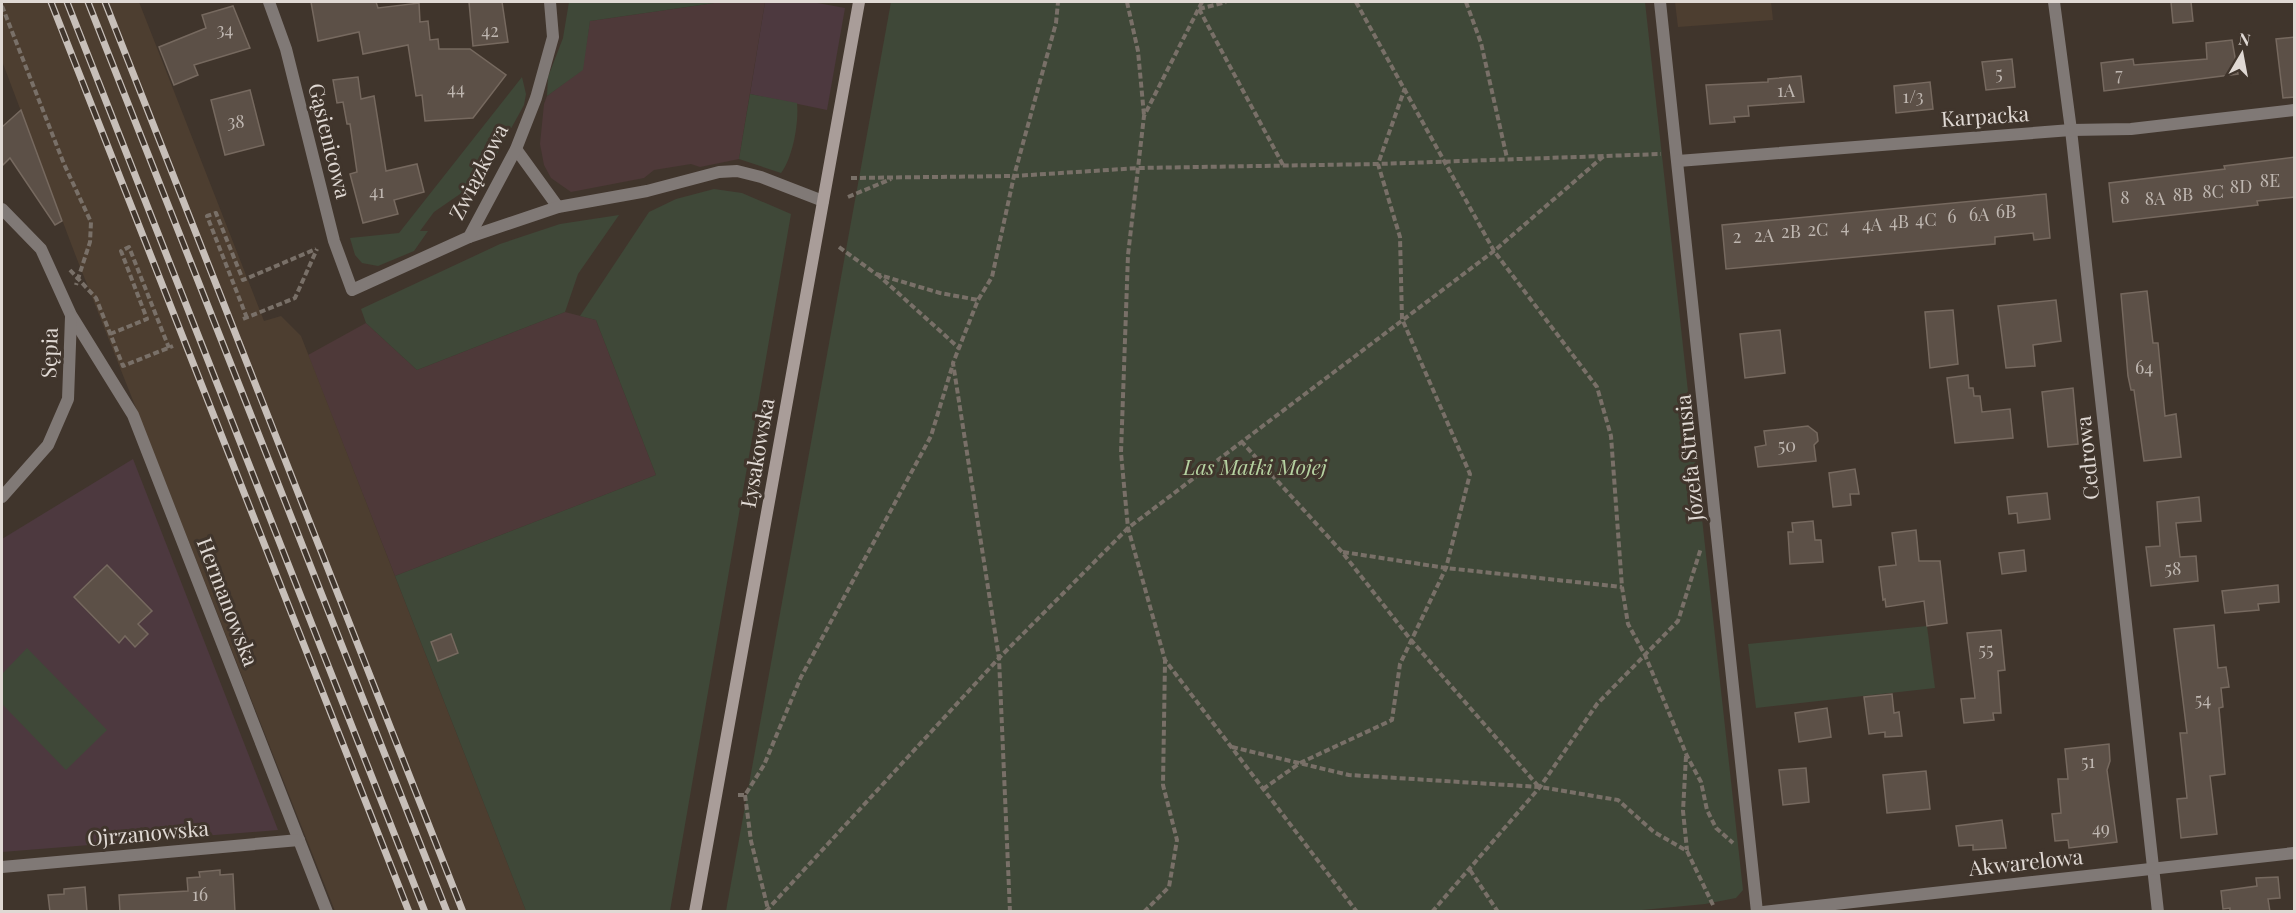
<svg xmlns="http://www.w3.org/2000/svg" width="2296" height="913" viewBox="0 0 2296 913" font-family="'Playfair Display',serif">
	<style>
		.commercial { fill: #4d393f }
		.industrial { fill: #4e3939 }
		.built { fill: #4d3e30 }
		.green { fill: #3f4838 }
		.building { fill: #5c5047; stroke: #76695f; stroke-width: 1.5 }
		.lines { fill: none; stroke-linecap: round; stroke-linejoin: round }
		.path { stroke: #797068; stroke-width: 4; stroke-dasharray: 6 3; stroke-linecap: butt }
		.lane { stroke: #807976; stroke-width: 12 }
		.street { stroke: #807976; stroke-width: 12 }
		.secondary { stroke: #a99d99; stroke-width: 12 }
		.rail-casing { stroke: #c7bfb9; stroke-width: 7 }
		.rail { stroke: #40352c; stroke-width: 4.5; stroke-dasharray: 14; stroke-linecap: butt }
		.labels { text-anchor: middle; stroke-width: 6; stroke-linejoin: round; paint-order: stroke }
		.number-label { font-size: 18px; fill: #bfb7b1 }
		.street-label { font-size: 21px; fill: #e0d9d4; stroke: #40352c }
		.park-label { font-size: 21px; font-style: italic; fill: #b5d1a0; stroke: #40352c }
	</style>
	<rect width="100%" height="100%" fill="#40352c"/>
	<g class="commercial">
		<polygon points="765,2 812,2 845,8 827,110 750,94"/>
		<polygon points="133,459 278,830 2,852 2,539"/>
	</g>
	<g class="industrial">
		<polygon points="721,2 765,2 739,159 700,167 691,164 654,170 644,178 571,192 551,178 544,165 540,144 544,104 547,96 582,70 590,21"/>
		<polygon points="565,312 596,320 656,475 395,576 308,355 366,323 417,370"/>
	</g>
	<g class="built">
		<polygon points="2,2 139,2 264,321 281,316 301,336 526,911 335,911 75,254 2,61"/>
		<polygon points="1675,2 1771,2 1773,20 1678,27"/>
	</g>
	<g class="green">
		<polygon points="569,2 721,2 590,21 583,70 547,96 548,77 563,38"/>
		<polygon points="891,2 1645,2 1743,890 1736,898 1705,904 1621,912 726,911"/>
		<polygon points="522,77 526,94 524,105 491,165 473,185 434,212 420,231 428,231 414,251 378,266 362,263 355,255 350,238 399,233"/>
		<path d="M750,94L797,103C799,122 793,157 781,173L739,159Z"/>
		<polygon points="714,189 742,193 791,214 670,911 526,911 395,576 656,475 596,320 580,316 649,212 676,199"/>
		<polygon points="619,215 578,274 565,312 417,370 366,323 361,309 500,244 560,224"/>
		<polygon points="1927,626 1935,688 1756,708 1748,644"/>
		<polygon points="27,648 107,730 66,770 2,704 2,674"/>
	</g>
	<g class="building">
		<polygon points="311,2 376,2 378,8 419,3 420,22 428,21 430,40 438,39 439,49 470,49 506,75 473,118 425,121 422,95 416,96 408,45 363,54 359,32 318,41"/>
		<polygon points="469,2 502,2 508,42 473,46"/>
		<polygon points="2171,2 2191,2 2193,21 2173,23"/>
		<polygon points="233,6 250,48 194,65 198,75 174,85 159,47 206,28 202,15"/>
		<polygon points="2295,37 2295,97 2283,98 2276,39"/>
		<polygon points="2232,40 2238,74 2104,91 2101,63 2133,59 2134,65 2207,59 2206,43"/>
		<polygon points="2012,59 2015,87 1986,90 1982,62"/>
		<polygon points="1801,76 1804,102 1748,106 1749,116 1734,117 1735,122 1710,124 1706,85 1768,82 1768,79"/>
		<polygon points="358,77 361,99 374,96 386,171 417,164 424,192 394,200 398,214 363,223 350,174 357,172 350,124 347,124 343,102 337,103 333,80"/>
		<polygon points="1930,82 1933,109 1896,113 1894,86"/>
		<polygon points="250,90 264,145 225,155 211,100"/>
		<polygon points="21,110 62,221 55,225 10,158 2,166 2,127"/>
		<polygon points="2295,157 2295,197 2257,201 2258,205 2113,222 2109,183 2225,169 2224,166"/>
		<polygon points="2046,194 2050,238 2034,240 2033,233 1995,237 1995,244 1726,269 1722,225"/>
		<polygon points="2147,291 2153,343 2158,343 2165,416 2176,414 2181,457 2144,461 2134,390 2131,390 2128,376 2121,294"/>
		<polygon points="2056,300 2061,341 2033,345 2035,366 2006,368 1998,306"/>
		<polygon points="1953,310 1958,364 1930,368 1925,312"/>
		<polygon points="1780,330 1785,373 1745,378 1740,334"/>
		<polygon points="1968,375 1969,388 1973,388 1974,396 1980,396 1982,412 2010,409 2013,438 1955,443 1947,378"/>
		<polygon points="2073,388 2078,444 2048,447 2042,392"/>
		<polygon points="1808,426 1817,433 1818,441 1814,445 1816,461 1758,467 1755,447 1766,445 1764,431"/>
		<polygon points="1855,469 1859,494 1850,494 1851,505 1833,507 1829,473"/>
		<polygon points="2047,493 2050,519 2018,523 2017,513 2009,514 2007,497"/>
		<polygon points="2199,497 2201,521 2176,523 2180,557 2196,556 2198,581 2151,586 2146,547 2160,546 2157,502"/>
		<polygon points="1813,521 1815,540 1821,540 1823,562 1790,564 1788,532 1793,532 1792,523"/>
		<polygon points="1916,530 1919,561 1940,561 1947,623 1927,626 1924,601 1886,607 1885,599 1883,600 1879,567 1896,565 1892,533"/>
		<polygon points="2024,550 2026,571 2002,574 1999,553"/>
		<polygon points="107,565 152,611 138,624 148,634 135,647 125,636 119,643 74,597"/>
		<polygon points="2278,585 2279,602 2258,604 2259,610 2225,613 2222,591"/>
		<polygon points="2214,625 2218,668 2226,667 2229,687 2221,688 2223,707 2219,708 2225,774 2210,776 2217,834 2181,838 2177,799 2187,798 2180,733 2187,733 2174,629"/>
		<polygon points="2001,630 2005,670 1998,671 2001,713 1993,713 1994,720 1964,723 1961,699 1975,698 1967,633"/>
		<polygon points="451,634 458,653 438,661 431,642"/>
		<polygon points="1892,694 1894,713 1899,712 1902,736 1885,737 1885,732 1869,734 1864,697"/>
		<polygon points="1827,708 1831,737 1799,742 1795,713"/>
		<polygon points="2109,744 2110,761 2107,770 2117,842 2069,848 2068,840 2055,841 2052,814 2061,813 2058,779 2068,779 2065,749"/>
		<polygon points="1806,768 1809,802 1783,805 1779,770"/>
		<polygon points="1926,771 1930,809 1887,813 1883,775"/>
		<polygon points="2002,820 2006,848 1973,850 1973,845 1959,846 1956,826"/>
		<polygon points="220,870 220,875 233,874 235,912 120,912 119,895 188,891 187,878 200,877 199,872"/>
		<polygon points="2278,877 2280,898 2268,899 2270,912 2230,912 2230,908 2223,909 2221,891 2257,886 2256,878"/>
		<polygon points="85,887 87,912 50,912 48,895 64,894 64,889"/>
	</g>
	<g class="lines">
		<g class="path">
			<polyline points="1127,2 1138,51 1144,115"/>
			<polyline points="1202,2 1144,116 1128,255 1121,453 1128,528 1165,660 1357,912"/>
			<polyline points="1356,2 1494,251 1597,387 1611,436 1622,587 1628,624 1645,655 1687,756 1701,782 1707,810 1716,828 1733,843"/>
			<polyline points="1466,2 1481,43 1507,158"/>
			<polyline points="2,6 64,164 91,222 90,242 76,285"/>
			<polyline points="1199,9 1283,165"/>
			<polyline points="1199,9 1226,2"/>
			<polyline points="851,178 1014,176 1139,168 1378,164 1661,154"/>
			<polyline points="848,197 891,179"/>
			<polyline points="839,247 876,274 940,293 978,300"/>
			<polyline points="70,270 96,298 123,366 173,346"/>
			<polyline points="877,274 960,349"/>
			<polyline points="247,318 207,216 216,213 243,280 316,249"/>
			<polyline points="243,319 295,298 317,249"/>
			<polyline points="110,334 147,319 121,251 129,247 169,348"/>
			<polyline points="1241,441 1342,552 1411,640 1539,787"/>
			<polyline points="1343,552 1446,568 1622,587"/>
			<polyline points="1232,747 1349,775 1540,787 1618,800 1654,832 1687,851 1713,905"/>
			<polyline points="1686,756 1683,811 1687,850"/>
			<polyline points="1263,789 1300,763 1392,720 1400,664 1446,568 1470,474 1402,319 1400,237 1378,164 1405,88"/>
			<polyline points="738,795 745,795 764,765 801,677 931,436 953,364"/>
			<polyline points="745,795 751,841 768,909 765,912"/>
			<polyline points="1470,870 1498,912"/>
			<polyline points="769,912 768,909 999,658 1128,528 1494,251 1605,155"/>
			<polyline points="1010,912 999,658 953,363 978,300 992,277 1014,176 1056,23 1058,2"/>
			<polyline points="1144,912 1169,887 1177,840 1163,785 1165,661"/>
			<polyline points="1432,912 1540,787 1597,704 1678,621 1701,548"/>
		</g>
		<g class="lane">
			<polyline points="516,149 558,207"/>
			<polyline points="469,237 558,207 647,191 719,172 737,171 761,177 823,201"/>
		</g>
		<g class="street">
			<polyline points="269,2 286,49 334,241 352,290 469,237 516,149 536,98 553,37 550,2"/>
			<polyline points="1660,2 1757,912"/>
			<polyline points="2054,2 2071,130 2158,912"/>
			<polyline points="1678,161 2071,130 2131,129 2294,110"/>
			<polyline points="2,209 41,249 71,315 133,415 327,912"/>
			<polyline points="2,497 48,445 68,399 71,317"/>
			<polyline points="2,867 299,840"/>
			<polyline points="1763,912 2294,853"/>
		</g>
		<polyline class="secondary" points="695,912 859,2"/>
		<g class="rail-casing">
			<g id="rail">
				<polyline points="51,2 409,912"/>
				<polyline points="67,2 425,912"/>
				<polyline points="88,2 447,912"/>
				<polyline points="105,2 463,912"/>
			</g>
		</g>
		<use href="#rail" class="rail"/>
	</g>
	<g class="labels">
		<g class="number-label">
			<text x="225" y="36">34</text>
			<text x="490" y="37">42</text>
			<text x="1999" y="80">5</text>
			<text x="2119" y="81">7</text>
			<text x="456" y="95">44</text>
			<text x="1786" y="97">1A</text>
			<text x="1913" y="103">1/3</text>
			<text x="236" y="128">38</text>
			<text x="2270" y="187">8E</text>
			<text x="2241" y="193">8D</text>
			<text x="377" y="198">41</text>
			<text x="2213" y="198">8C</text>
			<text x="2183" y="201">8B</text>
			<text x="2125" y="204">8</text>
			<text x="2155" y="205">8A</text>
			<text x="2006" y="218">6B</text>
			<text x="1979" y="221">6A</text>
			<text x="1952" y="223">6</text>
			<text x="1926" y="226">4C</text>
			<text x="1899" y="228">4B</text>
			<text x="1872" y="231">4A</text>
			<text x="1845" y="233">4</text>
			<text x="1818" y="236">2C</text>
			<text x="1791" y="238">2B</text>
			<text x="1764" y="242">2A</text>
			<text x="1737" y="243">2</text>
			<text x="2144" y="374">64</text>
			<text x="1787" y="452">50</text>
			<text x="2173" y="575">58</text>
			<text x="1986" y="656">55</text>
			<text x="2203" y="706">54</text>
			<text x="2088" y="768">51</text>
			<text x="2101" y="835">49</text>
			<text x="200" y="901">16</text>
		</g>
		<g class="street-label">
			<text transform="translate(1985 117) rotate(-4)" y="7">Karpacka</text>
			<text transform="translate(329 141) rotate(76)" y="7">Gąsienicowa</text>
			<text transform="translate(479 172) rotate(-63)" y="7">Związkowa</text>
			<text transform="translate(50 353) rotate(-88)" y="7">Sępia</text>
			<text transform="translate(758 453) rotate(-80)" y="7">Łysakowska</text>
			<text transform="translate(1690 458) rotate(-96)" y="7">Józefa Strusia</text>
			<text transform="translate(2088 458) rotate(-96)" y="7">Cedrowa</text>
			<text transform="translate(227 602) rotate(69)" y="7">Hermanowska</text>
			<text transform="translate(148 834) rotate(-5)" y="7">Ojrzanowska</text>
			<text transform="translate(2026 863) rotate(-6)" y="7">Akwarelowa</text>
		</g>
		<g class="park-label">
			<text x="1255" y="475">Las Matki Mojej</text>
		</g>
	</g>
	<rect width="2296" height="913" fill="none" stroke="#e0d9d4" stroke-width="6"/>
	<g transform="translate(2242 54) rotate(10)" stroke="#40352c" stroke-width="4.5" paint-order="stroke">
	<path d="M0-4.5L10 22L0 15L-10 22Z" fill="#e0d9d4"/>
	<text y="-9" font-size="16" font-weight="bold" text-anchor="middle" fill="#e0d9d4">N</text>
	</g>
</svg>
